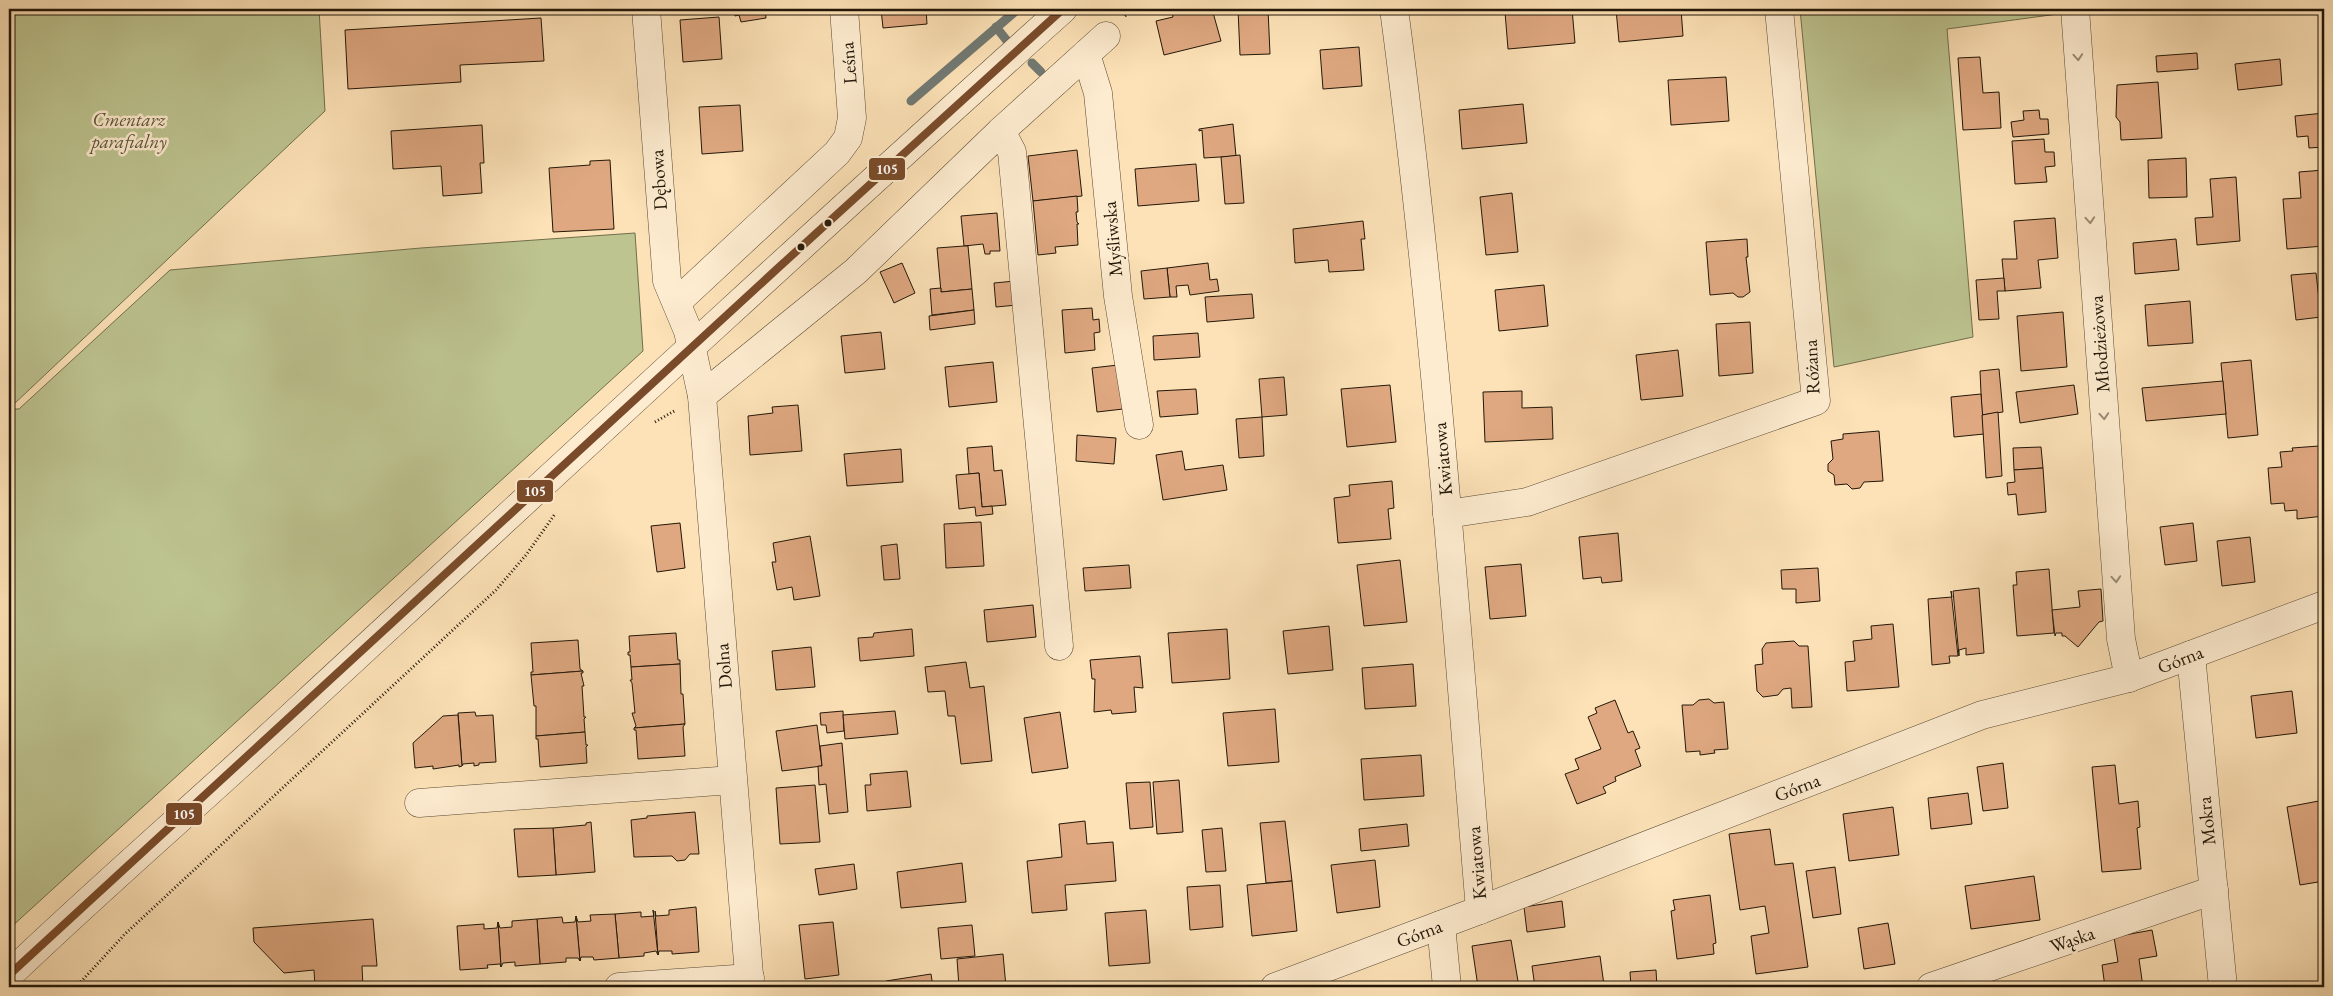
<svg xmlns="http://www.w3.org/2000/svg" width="2333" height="996" viewBox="0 0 2333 996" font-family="'EB Garamond',serif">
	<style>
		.green { fill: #bdc490; stroke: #706e4c }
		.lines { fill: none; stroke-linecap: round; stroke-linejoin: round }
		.stream { stroke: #717973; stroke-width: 9 }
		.building { fill: #dfa881; stroke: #221708 }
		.minor-casing { stroke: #594a34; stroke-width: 29 }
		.path { stroke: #221708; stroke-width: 3; stroke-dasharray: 1 2.5; stroke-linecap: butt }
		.minor { stroke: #feecd0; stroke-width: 28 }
		.bus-1-casing { stroke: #feecd0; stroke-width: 11 }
		.bus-1 { stroke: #7a4b2a; stroke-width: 8 }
		.oneway { stroke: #9b8c76 }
		.bus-dot { fill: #221708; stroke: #feecd0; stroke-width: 2 }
		.labels { text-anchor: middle; stroke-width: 5; stroke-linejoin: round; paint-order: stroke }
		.street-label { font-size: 19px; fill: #221708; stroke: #feecd0 }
		.park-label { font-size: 19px; font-style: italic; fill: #585438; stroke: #feecd0 }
		.line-badge { stroke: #feecd0; stroke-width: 2 }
		.badge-label { font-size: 14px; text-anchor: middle; font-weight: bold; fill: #fff }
	</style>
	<rect width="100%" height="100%" fill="#fde2b7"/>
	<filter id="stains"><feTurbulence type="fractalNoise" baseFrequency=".004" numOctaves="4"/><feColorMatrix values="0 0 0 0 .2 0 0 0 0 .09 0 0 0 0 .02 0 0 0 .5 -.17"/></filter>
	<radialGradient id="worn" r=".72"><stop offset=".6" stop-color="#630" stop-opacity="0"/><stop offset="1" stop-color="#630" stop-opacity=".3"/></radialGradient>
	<g class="green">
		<polygon points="9,9 319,9 325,111 14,404 9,405"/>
		<polygon points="1800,9 2058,9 2058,14 1947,29 1973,337 1834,367"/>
		<polygon points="635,233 643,351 9,929 9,409 19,409 170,270 421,248"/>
	</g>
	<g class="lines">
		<g class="stream">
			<polyline points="996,27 1008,42"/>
			<polyline points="1032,63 1041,72"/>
			<polyline points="911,101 1018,9"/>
		</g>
	</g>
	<g class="building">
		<polygon points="734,9 765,9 766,18 741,22 739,15 735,16"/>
		<polygon points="881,9 926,9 927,24 883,28"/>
		<polygon points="1183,9 1212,9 1221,41 1164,55 1156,21 1173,17 1172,11"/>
		<polygon points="1238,9 1268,9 1270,54 1240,55"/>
		<polygon points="1538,9 1572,9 1575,43 1508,49 1505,12"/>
		<polygon points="1616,9 1681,9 1683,36 1619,42"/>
		<polygon points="719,17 722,59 683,62 680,20"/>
		<polygon points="541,18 544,61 460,65 461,82 348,89 345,30"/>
		<polygon points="1359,47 1362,86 1323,89 1320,50"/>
		<polygon points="2197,53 2198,69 2157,72 2156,56"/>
		<polygon points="1980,57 1983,93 1999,92 2001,128 1963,130 1958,58"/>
		<polygon points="2280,59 2282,85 2238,90 2235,64"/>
		<polygon points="1726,77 1729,121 1671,125 1668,80"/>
		<polygon points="2158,82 2162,138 2121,140 2120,122 2116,117 2117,85"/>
		<polygon points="1523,104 1527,143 1462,149 1459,110"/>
		<polygon points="740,105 743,151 702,154 699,107"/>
		<polygon points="2039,110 2040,119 2048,119 2049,134 2013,137 2011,122 2024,120 2023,111"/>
		<polygon points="2324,113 2324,147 2309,148 2308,136 2297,137 2295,116"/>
		<polygon points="1233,124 1236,156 1204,158 1202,130 1199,131 1199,129"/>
		<polygon points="482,125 484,163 480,163 482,193 443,196 441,166 393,169 391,131"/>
		<polygon points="2044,139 2045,152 2054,152 2055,166 2045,167 2047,182 2015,184 2012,141"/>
		<polygon points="1077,150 1082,196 1033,201 1028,156"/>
		<polygon points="1240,155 1244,203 1225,204 1221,157"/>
		<polygon points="2186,158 2187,197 2149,198 2148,160"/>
		<polygon points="610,160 614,229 553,232 549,168 590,165 590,161"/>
		<polygon points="1196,164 1199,201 1138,206 1135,169"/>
		<polygon points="2324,170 2324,246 2287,249 2283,199 2301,198 2299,172"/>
		<polygon points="2236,177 2240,241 2197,245 2195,218 2213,217 2210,179"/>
		<polygon points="1512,193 1518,252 1486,255 1480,197"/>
		<polygon points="1077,196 1078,212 1076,212 1077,222 1079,224 1077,224 1078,245 1055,247 1056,253 1038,255 1033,201"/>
		<polygon points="997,213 1000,251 990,251 990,254 985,254 983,244 964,246 961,216"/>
		<polygon points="2055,218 2058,258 2038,260 2041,288 2005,291 2002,259 2017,259 2014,221"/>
		<polygon points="1363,221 1365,239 1361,239 1364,270 1329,272 1328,260 1295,263 1293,229"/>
		<polygon points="1747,239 1748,257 1746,257 1750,292 1743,297 1738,297 1733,293 1710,295 1706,242"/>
		<polygon points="2176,239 2179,270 2135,274 2133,243"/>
		<polygon points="964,246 968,246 972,289 941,292 937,248"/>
		<polygon points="902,263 915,293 894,303 880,272"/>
		<polygon points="1208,263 1210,280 1217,279 1219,291 1190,295 1188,285 1176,286 1177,297 1170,297 1167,268"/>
		<polygon points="1167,268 1170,297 1144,299 1141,271"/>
		<polygon points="2316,273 2321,317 2296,320 2291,275"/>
		<polygon points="2004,278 2005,291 1997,291 1999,319 1979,320 1976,280"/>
		<polygon points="1015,281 1017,305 996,307 994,283"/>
		<polygon points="1544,285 1548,326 1499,331 1495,290"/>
		<polygon points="941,288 941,292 972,289 974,310 932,315 930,289"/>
		<polygon points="1252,294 1254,318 1207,322 1205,297"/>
		<polygon points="2190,301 2193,343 2148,346 2145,305"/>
		<polygon points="1092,308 1093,320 1099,319 1100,332 1094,333 1095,350 1065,353 1062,310"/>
		<polygon points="974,310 975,324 930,330 929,316"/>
		<polygon points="2063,312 2067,367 2021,371 2017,316"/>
		<polygon points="1750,322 1753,373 1719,376 1716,324"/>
		<polygon points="881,332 885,369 845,373 841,336"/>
		<polygon points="1198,333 1200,357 1154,360 1153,336"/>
		<polygon points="1678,350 1683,396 1641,400 1636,355"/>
		<polygon points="2251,360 2258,435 2228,438 2221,363"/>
		<polygon points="993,362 997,402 949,407 945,367"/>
		<polygon points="1118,365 1123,409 1097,412 1092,368"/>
		<polygon points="1999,369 2003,412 1982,415 1980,371"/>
		<polygon points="1284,377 1287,415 1262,417 1259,379"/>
		<polygon points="2223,381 2226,414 2146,421 2142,388"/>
		<polygon points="1390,385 1396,442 1347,447 1341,389"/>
		<polygon points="2074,385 2078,414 2020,423 2016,392"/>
		<polygon points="1196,389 1198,414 1160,417 1157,391"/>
		<polygon points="1522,391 1522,408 1552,407 1553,439 1485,442 1483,392"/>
		<polygon points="1981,394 1984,434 1954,437 1951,397"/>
		<polygon points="798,405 802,451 750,455 748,416 773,413 772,407"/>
		<polygon points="1998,412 2002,476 1986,478 1982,415"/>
		<polygon points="1262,417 1264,456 1239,458 1236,419"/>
		<polygon points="1879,431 1883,481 1864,482 1860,488 1852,489 1847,484 1835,485 1834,475 1828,471 1828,464 1833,459 1831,441 1843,439 1843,434"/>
		<polygon points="1077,435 1116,438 1114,464 1076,461"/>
		<polygon points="992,446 994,471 1002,470 1006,505 982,507 979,473 969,474 967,448"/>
		<polygon points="2319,446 2324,516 2297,519 2297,510 2285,511 2284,503 2271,504 2268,468 2282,467 2280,452 2293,451 2292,448"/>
		<polygon points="2041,447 2043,468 2014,470 2013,448"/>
		<polygon points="901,449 903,482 847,486 844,454"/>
		<polygon points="1182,451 1185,470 1223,465 1227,490 1163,500 1156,455"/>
		<polygon points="2043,468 2046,512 2018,515 2016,494 2008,495 2007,483 2015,482 2014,470"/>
		<polygon points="979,473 982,507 992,506 993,514 976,516 975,507 959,509 956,475"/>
		<polygon points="1392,481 1394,508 1388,509 1391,539 1338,543 1334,498 1350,496 1349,485"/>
		<polygon points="981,522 984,566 946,568 944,524"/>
		<polygon points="680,523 685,568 657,572 651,526"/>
		<polygon points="2193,523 2197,561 2165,565 2160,527"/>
		<polygon points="1618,533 1622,581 1602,583 1601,577 1583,579 1579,537"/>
		<polygon points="810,536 820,596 794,600 792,587 777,590 772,562 776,562 773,543"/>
		<polygon points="2250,537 2255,582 2222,586 2217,541"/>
		<polygon points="897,544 900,579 884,580 881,546"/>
		<polygon points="1400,560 1407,622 1364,626 1357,565"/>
		<polygon points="1521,564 1526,616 1490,619 1485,567"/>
		<polygon points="1129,565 1131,588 1085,591 1083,568"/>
		<polygon points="1818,568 1820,601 1796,603 1796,589 1782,589 1781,570"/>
		<polygon points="2049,569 2054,633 2017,636 2013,585 2017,585 2016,572"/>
		<polygon points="1979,588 1984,653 1966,655 1966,648 1959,650 1959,656 1953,591"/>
		<polygon points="2101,589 2103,621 2099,622 2078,647 2065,636 2062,636 2062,633 2056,633 2055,636 2052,610 2080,607 2078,591"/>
		<polygon points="1951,591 1958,656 1949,656 1950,663 1932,665 1928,599 1952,597"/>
		<polygon points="1033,605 1036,637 987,642 984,610"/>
		<polygon points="1893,624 1899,687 1847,691 1845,662 1855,661 1853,641 1872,639 1871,626"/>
		<polygon points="1329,626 1333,670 1288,674 1283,631"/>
		<polygon points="912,629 914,656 860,661 858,638 873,637 874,633"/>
		<polygon points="1227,629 1230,679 1172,683 1168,633"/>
		<polygon points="676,633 678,660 680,660 680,664 631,667 630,655 628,655 628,652 630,652 629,636"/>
		<polygon points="578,640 580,669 583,671 531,675 531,672 533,672 531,643"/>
		<polygon points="1794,641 1799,646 1808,646 1812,707 1792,708 1791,688 1783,689 1778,695 1763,697 1757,691 1755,665 1763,664 1762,649 1766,643"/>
		<polygon points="811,647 815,687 776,690 772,651"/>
		<polygon points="1140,656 1143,688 1134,687 1136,712 1112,714 1111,710 1094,712 1095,679 1092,679 1090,660"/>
		<polygon points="966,662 970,688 984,686 992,761 961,764 955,716 948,716 945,691 928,692 925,667"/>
		<polygon points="680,664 681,694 683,694 685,724 634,728 636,726 632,713 635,713 632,683 630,680 632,680 631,667"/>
		<polygon points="1413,664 1416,706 1365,709 1362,668"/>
		<polygon points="583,671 583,673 581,673 584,686 582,686 584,717 586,717 584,719 585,732 536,736 536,706 534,706 531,675"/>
		<polygon points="2292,691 2297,733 2256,738 2251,696"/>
		<polygon points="1709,699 1714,703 1724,702 1728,749 1714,750 1715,753 1700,755 1700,751 1686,752 1682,705 1693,705 1699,700"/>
		<polygon points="1615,700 1628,733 1633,731 1640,748 1635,750 1641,766 1615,777 1616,781 1603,787 1606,793 1577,804 1565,774 1579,769 1575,759 1601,749 1588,717 1597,713 1595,708"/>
		<polygon points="1275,709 1279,762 1228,766 1223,713"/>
		<polygon points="843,711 844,731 827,733 826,725 821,725 820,713"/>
		<polygon points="895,711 898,734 845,739 843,715"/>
		<polygon points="475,712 476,716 493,715 496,762 479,763 479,765 474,766 474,763 463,764 462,766 458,713"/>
		<polygon points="1060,712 1068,768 1032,773 1024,718"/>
		<polygon points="458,715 462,766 459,767 459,765 433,769 433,766 415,768 413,743 443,716"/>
		<polygon points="685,724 683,727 685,756 638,759 636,730 634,730 634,728"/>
		<polygon points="817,725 822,766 782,771 776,731"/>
		<polygon points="585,732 586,745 588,745 586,747 587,763 540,767 538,739 536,739 536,736"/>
		<polygon points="842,743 848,812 829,814 826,784 819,785 818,766 822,766 820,746"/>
		<polygon points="1421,755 1424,796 1364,800 1361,759"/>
		<polygon points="2003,763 2008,808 1983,811 1977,767"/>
		<polygon points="2115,765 2119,804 2138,801 2140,827 2137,828 2141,869 2102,872 2092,767"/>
		<polygon points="907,771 911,807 867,811 865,785 871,785 870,774"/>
		<polygon points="1179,780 1183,832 1157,834 1153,782"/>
		<polygon points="1150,782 1153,827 1130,829 1126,783"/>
		<polygon points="815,785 820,842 780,844 776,788"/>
		<polygon points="1968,793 1972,824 1931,829 1928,798"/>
		<polygon points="2324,800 2324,881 2300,885 2287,807"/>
		<polygon points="1893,807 1899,855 1849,861 1843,814"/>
		<polygon points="695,812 699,854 690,854 685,860 677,861 672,856 634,857 631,820 647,818 647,816"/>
		<polygon points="1085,821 1087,844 1113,842 1116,881 1065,885 1067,910 1032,913 1027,861 1062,857 1059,824"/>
		<polygon points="1285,821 1292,881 1266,883 1260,823"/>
		<polygon points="591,822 595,872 556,875 553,828 586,825 586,823"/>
		<polygon points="1407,824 1409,846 1361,851 1359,829"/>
		<polygon points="553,828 556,875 518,877 514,829"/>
		<polygon points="1222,828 1226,871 1206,872 1202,830"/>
		<polygon points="1770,829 1775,865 1793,863 1808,967 1756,974 1751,936 1769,933 1765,906 1740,910 1729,834"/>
		<polygon points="1375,860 1380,907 1337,913 1331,865"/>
		<polygon points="962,863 966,902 901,908 897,872"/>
		<polygon points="854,864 857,889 819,895 815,869"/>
		<polygon points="1835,867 1841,914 1813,918 1806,871"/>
		<polygon points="2034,876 2040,920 1971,929 1965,886"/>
		<polygon points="1292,881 1297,931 1252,936 1247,885"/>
		<polygon points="1220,885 1223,927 1190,930 1187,887"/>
		<polygon points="1710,895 1716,943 1713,944 1714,954 1677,959 1671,911 1675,910 1673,900"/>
		<polygon points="1562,901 1565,927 1527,932 1524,907"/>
		<polygon points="696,907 699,952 672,954 672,951 659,951 658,955 655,911 656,916 669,915 669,910"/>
		<polygon points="653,910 658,955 656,951 644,953 644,956 619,958 615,914 641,912 641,917 654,916"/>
		<polygon points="1146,910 1150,963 1109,966 1105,913"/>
		<polygon points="615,914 619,958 594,960 593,957 581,957 580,961 576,916 578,922 591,921 590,915"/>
		<polygon points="576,916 580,961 578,958 566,958 566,962 540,964 537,919 562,917 563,923 575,922"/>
		<polygon points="373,919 377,966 362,966 363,987 315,987 314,970 284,973 254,942 253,928"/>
		<polygon points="537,919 540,964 515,966 515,962 503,963 501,967 498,922 500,928 512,927 512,921"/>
		<polygon points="498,922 501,967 500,964 487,965 488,968 460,970 457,926 484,924 484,929 497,928"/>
		<polygon points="833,922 839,975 805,979 799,925"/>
		<polygon points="1888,923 1895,964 1864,969 1858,928"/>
		<polygon points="972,925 975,956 941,959 938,928"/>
		<polygon points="2152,930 2157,956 2139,959 2143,987 2105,987 2102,965 2118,962 2114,937"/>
		<polygon points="1511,940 1519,987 1478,987 1472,946"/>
		<polygon points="1003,954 1006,987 959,987 957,959"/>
		<polygon points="1600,956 1604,985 1590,987 1535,987 1532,966"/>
		<polygon points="1656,970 1657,987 1631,987 1630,972"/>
		<polygon points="931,974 933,987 887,987 886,981"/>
	</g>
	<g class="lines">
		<g class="minor-casing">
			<g id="minor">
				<polyline points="646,9 667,281 688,331 702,396 750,987"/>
				<path d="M1394,9C1434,308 1455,610 1480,910"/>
				<polyline points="2075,9 2121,639 2129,678"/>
				<polyline points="1086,54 1098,93 1118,296 1139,425"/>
				<polyline points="1001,131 1012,152 1059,646"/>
				<polyline points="677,302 837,153 848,138 852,118 844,9"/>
				<polyline points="702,396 856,271 1001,131 1106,36"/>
				<polyline points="1447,514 1527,502 1816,401 1779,9"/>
				<polyline points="2191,655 2223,987"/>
				<polyline points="419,803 732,780"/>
				<polyline points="1441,925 1447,987"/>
				<path d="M9,975C106,882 208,795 306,703C557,471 808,238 1063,9"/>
				<polyline points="619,987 750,978"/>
				<polyline points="1275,987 1480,910 1982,715 2129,678 2324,605"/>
				<polyline points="1931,987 2214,890"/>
			</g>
		</g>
		<g class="path">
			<polyline points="1125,16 1134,9"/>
			<polyline points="655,422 676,410"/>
			<polyline points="76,987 125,934 496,590 526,555 555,514"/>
		</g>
		<use href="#minor" class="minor"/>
		<g class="bus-1-casing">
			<polyline id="bus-1" points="9,975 778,268 1063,9"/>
		</g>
		<use href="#bus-1" class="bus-1"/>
	</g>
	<defs><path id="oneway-chevron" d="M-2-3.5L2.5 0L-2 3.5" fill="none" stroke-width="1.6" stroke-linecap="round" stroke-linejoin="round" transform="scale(1.25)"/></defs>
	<g class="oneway">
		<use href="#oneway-chevron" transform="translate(2078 57) rotate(86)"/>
		<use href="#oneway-chevron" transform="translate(2090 220) rotate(86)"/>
		<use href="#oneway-chevron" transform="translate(2104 416) rotate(86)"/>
		<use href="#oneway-chevron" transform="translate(2116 579) rotate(86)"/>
	</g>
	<g class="bus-dot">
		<circle cx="828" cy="223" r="4.5"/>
		<circle cx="801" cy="247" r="4.5"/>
	</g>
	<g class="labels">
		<g class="street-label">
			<text transform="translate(848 63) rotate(-95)" y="7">Leśna</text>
			<text transform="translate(658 180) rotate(-94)" y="7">Dębowa</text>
			<text transform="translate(1112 239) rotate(-95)" y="7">Myśliwska</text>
			<text transform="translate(2099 344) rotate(-94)" y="7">Młodzieżowa</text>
			<text transform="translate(1811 367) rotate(-93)" y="7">Różana</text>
			<text transform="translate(1442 459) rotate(-95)" y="7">Kwiatowa</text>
			<text transform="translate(2180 659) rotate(-21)" y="7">Górna</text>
			<text transform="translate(723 666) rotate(-95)" y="7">Dolna</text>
			<text transform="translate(1797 787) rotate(-21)" y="7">Górna</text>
			<text transform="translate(2206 821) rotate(-96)" y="7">Mokra</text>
			<text transform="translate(1476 863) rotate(-95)" y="7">Kwiatowa</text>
			<text transform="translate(1419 933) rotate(-21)" y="7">Górna</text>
			<text transform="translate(2072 939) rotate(-19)" y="7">Wąska</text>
		</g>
		<g class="park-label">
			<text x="129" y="126">Cmentarz<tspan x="129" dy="22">parafialny</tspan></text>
		</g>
	</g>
	<g class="line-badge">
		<rect x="868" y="157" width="38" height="24" rx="5" fill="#7a4b2a"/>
		<rect x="516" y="479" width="38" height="24" rx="5" fill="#7a4b2a"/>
		<rect x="165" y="802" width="38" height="24" rx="5" fill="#7a4b2a"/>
	</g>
	<g class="badge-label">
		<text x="887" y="174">105</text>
		<text x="535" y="496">105</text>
		<text x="184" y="819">105</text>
	</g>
	<rect width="2333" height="996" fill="none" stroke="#fde2b7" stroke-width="30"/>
	<rect x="10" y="10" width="2313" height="976" fill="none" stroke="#221708" stroke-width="2.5"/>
	<rect x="15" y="15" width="2303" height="966" fill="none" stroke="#221708"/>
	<rect width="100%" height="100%" filter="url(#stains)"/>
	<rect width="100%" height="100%" fill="url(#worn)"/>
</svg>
